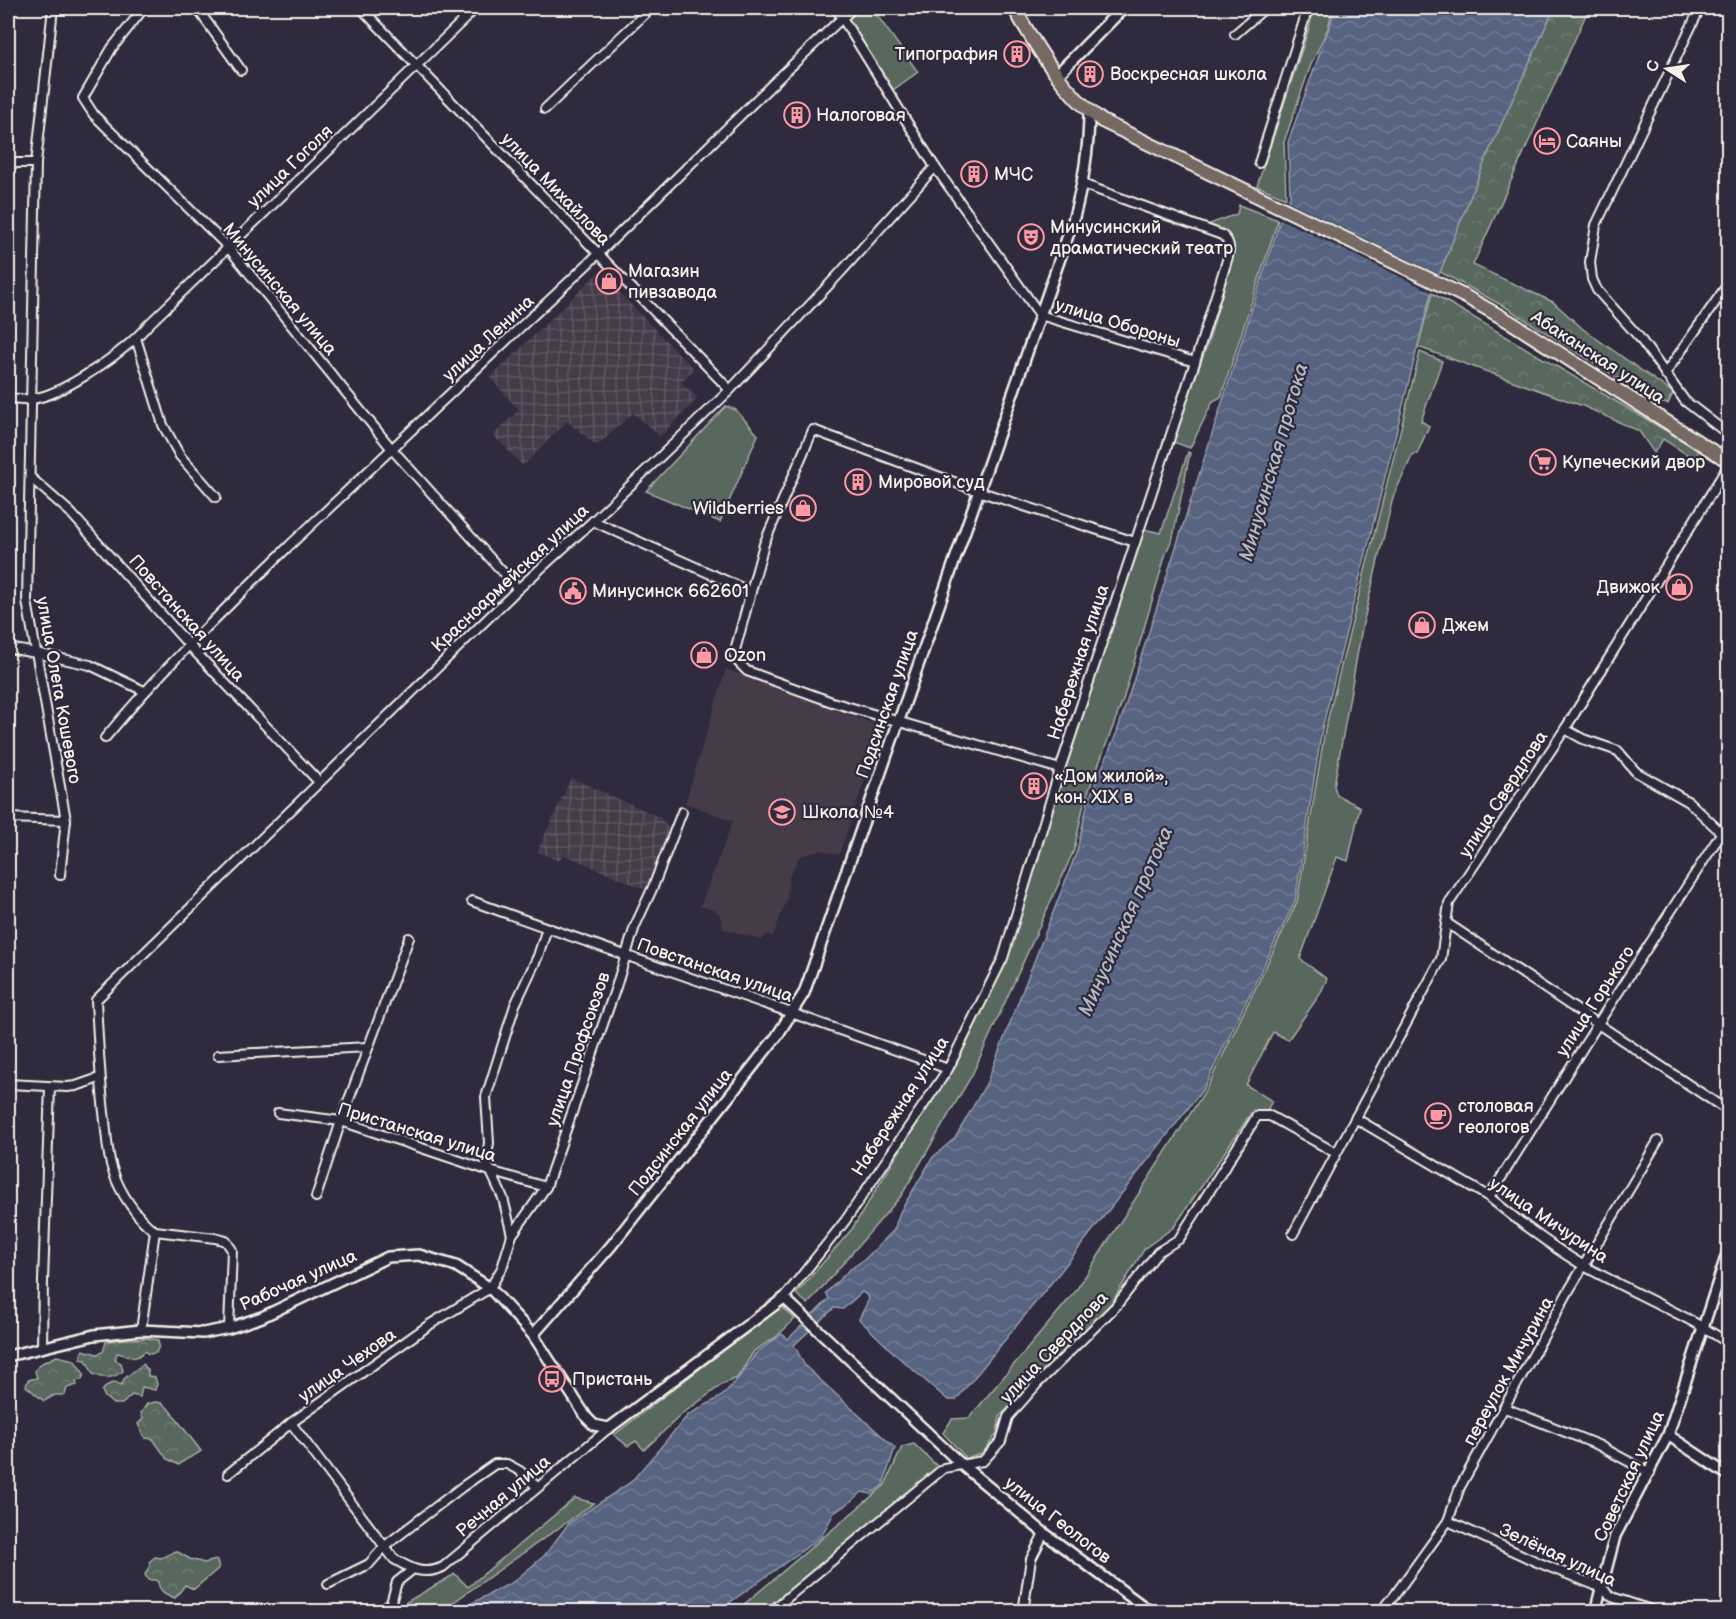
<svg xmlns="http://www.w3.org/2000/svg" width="1736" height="1619" viewBox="0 0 1736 1619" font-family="'Balsamiq Sans',sans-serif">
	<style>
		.built { fill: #443a48 }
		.industrial { fill: url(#industrial-grid) }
		.forest { fill: url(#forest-crowns); stroke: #a6aca3; stroke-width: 1.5 }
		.park { fill: #58675e; stroke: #a6aca3; stroke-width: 1.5 }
		.water { fill: url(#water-waves); stroke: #969caa; stroke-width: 1.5 }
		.pier { fill: #2f2a3d }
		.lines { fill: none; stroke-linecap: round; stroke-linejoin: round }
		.minor-casing { stroke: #f4f1e8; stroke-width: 12 }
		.tertiary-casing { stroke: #f4f1e8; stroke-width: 14 }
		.secondary-casing { stroke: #f4f1e8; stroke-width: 15 }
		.primary-casing { stroke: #f4f1e8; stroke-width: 16 }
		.minor { stroke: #2f2a3d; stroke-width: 8 }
		.tertiary { stroke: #2f2a3d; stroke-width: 9 }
		.secondary { stroke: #2f2a3d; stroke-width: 10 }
		.primary { stroke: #766964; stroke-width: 12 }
		.labels { text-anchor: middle; stroke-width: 4.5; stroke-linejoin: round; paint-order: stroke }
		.poi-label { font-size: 18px; fill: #f4f1e8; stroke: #2f2a3d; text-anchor: start }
		.street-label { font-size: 18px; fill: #f4f1e8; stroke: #2f2a3d }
		.water-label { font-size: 20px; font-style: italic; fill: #b5b9bf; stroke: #2f2a3d }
	</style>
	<defs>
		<pattern id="industrial-grid" width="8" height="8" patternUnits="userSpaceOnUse" patternTransform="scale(1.5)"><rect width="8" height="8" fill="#443a48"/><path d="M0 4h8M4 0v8" fill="none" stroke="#605762"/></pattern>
		<pattern id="forest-crowns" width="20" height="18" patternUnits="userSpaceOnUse" patternTransform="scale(1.5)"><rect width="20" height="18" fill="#58675e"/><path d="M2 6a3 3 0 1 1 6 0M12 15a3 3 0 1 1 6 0" fill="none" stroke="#717d75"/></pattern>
		<pattern id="water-waves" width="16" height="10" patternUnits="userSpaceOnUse" patternTransform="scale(1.5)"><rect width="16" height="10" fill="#576481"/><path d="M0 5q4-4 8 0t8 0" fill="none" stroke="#707b93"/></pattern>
	</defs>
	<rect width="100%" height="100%" fill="#2f2a3d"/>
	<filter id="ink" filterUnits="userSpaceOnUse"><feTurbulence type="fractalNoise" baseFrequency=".0167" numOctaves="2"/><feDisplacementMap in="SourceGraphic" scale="12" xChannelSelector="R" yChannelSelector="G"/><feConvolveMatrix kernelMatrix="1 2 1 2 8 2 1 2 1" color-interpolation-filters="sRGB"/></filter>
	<g filter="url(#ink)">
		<polygon class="built" points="726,669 883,727 839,855 821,850 800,856 789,877 787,899 773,936 767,934 762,940 723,929 720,916 717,911 700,906 733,821 685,803"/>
		<g class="industrial">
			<polygon points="599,272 694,369 681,382 698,398 660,437 633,413 597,446 567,421 523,466 493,435 519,410 490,378"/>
			<polygon points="571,778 660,817 670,830 646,890 572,858 563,855 560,861 537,852"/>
		</g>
		<g class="forest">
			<polygon points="1554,8 1589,8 1473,265 1553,302 1583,329 1673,393 1668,404 1656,402 1507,308 1440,272 1486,158"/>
			<polygon points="1432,293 1697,449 1698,456 1691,457 1663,439 1654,453 1639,431 1583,406 1418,347"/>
			<path d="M146,1338L158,1340L159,1346L156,1353L148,1354L145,1351C133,1363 130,1355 117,1353L115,1360L121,1363L123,1371C113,1379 104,1379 93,1374L86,1360L80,1359L83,1350L97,1354L103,1352L106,1342C119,1338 133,1340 146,1338Z"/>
			<path d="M57,1356L74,1360L84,1374L82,1379L76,1381L77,1385L67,1388L65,1395H55L44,1401L26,1386L28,1380L37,1378L35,1371C40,1361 48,1361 57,1356Z"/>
			<polygon points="143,1364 148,1370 148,1376 155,1377 157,1384 155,1390 142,1387 140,1397 132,1395 122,1404 113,1404 105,1397 102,1391 108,1385 115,1382 121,1385 124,1379"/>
			<path d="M155,1402L162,1403L168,1408L201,1451C194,1457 185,1458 179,1465L167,1459L153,1439L145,1438L138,1424L143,1419L141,1413L147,1404Z"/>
			<path d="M176,1551L190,1559L204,1563L217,1560L219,1568L194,1589L185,1585L175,1598C167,1595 159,1592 158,1582L155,1580H148L145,1575L150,1565L149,1562L155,1557L161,1558Z"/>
		</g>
		<g class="park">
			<polygon points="858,8 879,8 876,14 918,72 893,90 847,17"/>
			<polygon points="1313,8 1333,8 1328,28 1310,67 1284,142 1286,198 1257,186 1310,25"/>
			<polygon points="1239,205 1278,220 1221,397 1213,401 1190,448 1171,441 1207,346 1231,264 1233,246 1228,234 1207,225 1237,214"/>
			<polygon points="1420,352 1442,361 1421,421 1429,426 1417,454 1413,454 1393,497 1362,628 1334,786 1337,795 1360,807 1348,861 1337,857 1300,959 1327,979 1320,994 1288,1040 1273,1032 1246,1085 1272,1101 1266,1112 1253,1110 1174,1227 1145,1248 1109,1307 1000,1416 997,1433 983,1453 966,1458 943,1433 952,1419 969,1418 1075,1292 1207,1088 1297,902 1325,730"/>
			<polygon points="726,406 736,410 758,435 720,522 646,491"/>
			<polygon points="1188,452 1190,453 1173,537 1166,553 1123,700 1084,803 1074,850 972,1075 901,1196 808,1304 796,1294 852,1229 912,1131 952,1071 1006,958 1063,770 1143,529 1161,533"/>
			<polygon points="781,1306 795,1319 776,1337 754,1351 737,1378 723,1384 682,1414 644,1450 636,1441 628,1446 614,1435"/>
			<polygon points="914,1444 939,1468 901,1496 878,1523 762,1611 735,1612 885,1485 902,1447"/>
			<polygon points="575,1498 594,1503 441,1611 391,1611 455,1574 468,1587"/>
		</g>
		<polygon class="water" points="1336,8 1554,8 1486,158 1430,297 1322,729 1295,901 1204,1088 1061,1271 956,1400 948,1400 897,1356 859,1319 869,1299 867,1295 862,1292 843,1309 834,1308 794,1345 805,1366 895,1448 883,1485 871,1494 862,1492 852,1501 834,1513 821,1537 729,1603 724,1611 461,1612 470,1604 513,1582 544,1556 569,1523 631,1482 688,1415 722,1396 740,1376 756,1353 782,1334 788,1339 829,1299 826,1293 849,1270 865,1259 894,1230 900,1212 933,1157 955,1138 987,1082 1077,851 1088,801 1117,732 1279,224 1290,197 1288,142"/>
		<polygon class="pier" points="1286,200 1442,276 1434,293 1278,218"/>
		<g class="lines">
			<g class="minor-casing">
				<g id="minor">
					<polyline points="53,8 36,163 27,601 66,820 60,875"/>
					<polyline points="144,8 112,48 83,98 94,115 227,246 391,448 518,589"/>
					<polyline points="197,8 241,70"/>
					<polyline points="361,8 730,390"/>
					<polyline points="836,8 935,167 1040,315 1195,362"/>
					<polyline points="1700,8 1596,225 1590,262 1592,279 1597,290 1639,337 1685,401 1728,434"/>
					<polyline points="1235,34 1265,8"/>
					<polyline points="545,109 651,8"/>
					<polyline points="8,163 36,163"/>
					<polyline points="1259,163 1308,8"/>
					<polyline points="136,338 163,425 180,456 216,497"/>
					<polyline points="1665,374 1728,284"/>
					<path d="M8,398C15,398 23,400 31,399C62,396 127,350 147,326L476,8"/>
					<polyline points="30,477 70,512 188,644 319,782"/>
					<polyline points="593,521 751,592"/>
					<polyline points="8,648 36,653 90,665 144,691"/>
					<polyline points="1565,729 1583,739 1618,751 1636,772 1689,802 1728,839"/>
					<path d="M105,738C162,669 226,608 290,545C369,470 448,395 527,321C638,219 742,110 853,8"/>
					<polyline points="1060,769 832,702 747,671 738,662 734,654 764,544 813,430 978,491 1135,542"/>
					<polyline points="8,818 66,820"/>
					<path d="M472,901C630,958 790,1011 948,1069"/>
					<polyline points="1447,923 1728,1111"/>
					<polyline points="218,1055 368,1047"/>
					<polyline points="8,1084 67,1087 76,1086 99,1078"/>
					<polyline points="278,1113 341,1121 490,1171 546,1187"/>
					<path d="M1355,1118L1489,1197C1517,1220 1555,1249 1586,1267C1633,1293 1683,1313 1728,1343"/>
					<polyline points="316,1197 341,1121 409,938"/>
					<polyline points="1489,1197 1599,1022 1728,823"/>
					<polyline points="1293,1234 1441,959 1449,903 1565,729 1728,466"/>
					<polyline points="512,1235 503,1198 486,1161 489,1143 486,1097 515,1005 538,956 547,928"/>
					<path d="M784,1298L845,1221L948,1069L1003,958L1060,769L1195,362L1228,257C1230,247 1230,242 1222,235L1082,184"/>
					<path d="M229,1328L232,1250L226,1241L215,1238L155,1231C138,1220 119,1191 113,1171C107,1155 107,1138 105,1121C100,1081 98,1041 96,1000L518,589L593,521L730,390L840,273L935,167"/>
					<polyline points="141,1330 155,1231"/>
					<polyline points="42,1346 43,1281 50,1087"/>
					<polyline points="1505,1408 1598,1445 1650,1473"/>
					<path d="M291,1423L394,1559C411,1569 424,1576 443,1567L609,1428"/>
					<polyline points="228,1474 291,1423 429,1325 490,1288 502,1268 512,1235 546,1187 616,987 635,926 653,887 682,812"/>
					<polyline points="1448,1521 1537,1562 1602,1588 1612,1597 1657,1612"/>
					<polyline points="328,1584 369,1564 385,1546 462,1487 495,1464 507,1464 520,1471 537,1487"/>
					<polyline points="381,1612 391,1603 397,1582 412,1570"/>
					<polyline points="770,1612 944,1468 983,1461 1001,1441 1008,1417 1037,1384 1116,1306 1158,1252 1179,1239 1257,1116 1270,1116 1336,1153"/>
					<polyline points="1023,1612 1031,1559 1044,1533"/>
					<polyline points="1381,1612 1394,1596 1448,1521 1460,1487 1568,1292 1658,1141"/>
				</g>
			</g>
			<g class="tertiary-casing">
				<g id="tertiary">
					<path d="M533,1335L611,1246L777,1036L804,993L1073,221C1083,183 1089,151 1089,111"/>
					<polyline points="8,1356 94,1335 141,1330 203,1333 229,1328 262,1317 388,1257 419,1255 456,1266 490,1288 533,1335 587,1418 594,1425 609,1428 784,1298 962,1465 1044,1533 1151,1612"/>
					<polyline points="1668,1435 1728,1475"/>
					<polyline points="1595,1612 1615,1536 1668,1435 1728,1251"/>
				</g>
			</g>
			<g class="secondary-casing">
				<polyline id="secondary" points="1057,75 1123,8"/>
			</g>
			<g class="primary-casing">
				<path id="primary" d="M1014,8C1038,50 1063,92 1102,121L1466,297L1512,323L1728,461"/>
			</g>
			<use href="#minor" class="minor"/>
			<use href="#tertiary" class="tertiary"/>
			<use href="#secondary" class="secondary"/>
			<use href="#primary" class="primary"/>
		</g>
	</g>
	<defs>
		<g id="building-ring" transform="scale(1.35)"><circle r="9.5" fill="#2f2a3d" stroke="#ff9aa2" stroke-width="1.5"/><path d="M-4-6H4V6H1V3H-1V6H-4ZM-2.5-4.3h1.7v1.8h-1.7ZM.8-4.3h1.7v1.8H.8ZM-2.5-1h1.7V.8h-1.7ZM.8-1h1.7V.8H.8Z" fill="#ff9aa2"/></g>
		<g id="hotel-ring" transform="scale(1.35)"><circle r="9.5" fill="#2f2a3d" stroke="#ff9aa2" stroke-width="1.5"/><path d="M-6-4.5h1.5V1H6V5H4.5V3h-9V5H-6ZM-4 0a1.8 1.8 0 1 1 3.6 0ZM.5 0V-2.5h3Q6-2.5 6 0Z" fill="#ff9aa2"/></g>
		<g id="theatre-ring" transform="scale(1.35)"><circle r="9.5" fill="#2f2a3d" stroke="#ff9aa2" stroke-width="1.5"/><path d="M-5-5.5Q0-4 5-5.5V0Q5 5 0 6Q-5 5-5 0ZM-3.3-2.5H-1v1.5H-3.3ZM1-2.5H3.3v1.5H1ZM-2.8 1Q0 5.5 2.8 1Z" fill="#ff9aa2"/></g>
		<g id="shop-ring" transform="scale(1.35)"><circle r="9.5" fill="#2f2a3d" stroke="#ff9aa2" stroke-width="1.5"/><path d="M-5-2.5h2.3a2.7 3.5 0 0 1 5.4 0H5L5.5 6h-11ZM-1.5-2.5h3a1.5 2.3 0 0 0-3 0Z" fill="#ff9aa2"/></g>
		<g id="supermarket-ring" transform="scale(1.35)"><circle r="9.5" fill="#2f2a3d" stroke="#ff9aa2" stroke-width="1.5"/><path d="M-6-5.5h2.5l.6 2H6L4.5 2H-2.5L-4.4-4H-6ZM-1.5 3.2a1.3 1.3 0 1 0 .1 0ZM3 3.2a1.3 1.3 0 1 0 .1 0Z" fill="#ff9aa2"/></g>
		<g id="civic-ring" transform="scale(1.35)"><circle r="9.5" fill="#2f2a3d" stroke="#ff9aa2" stroke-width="1.5"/><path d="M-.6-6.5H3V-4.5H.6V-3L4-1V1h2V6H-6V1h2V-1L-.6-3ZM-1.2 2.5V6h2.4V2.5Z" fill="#ff9aa2"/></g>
		<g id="school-ring" transform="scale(1.35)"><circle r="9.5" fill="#2f2a3d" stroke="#ff9aa2" stroke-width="1.5"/><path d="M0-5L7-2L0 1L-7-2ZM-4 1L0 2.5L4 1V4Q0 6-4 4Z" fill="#ff9aa2"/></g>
		<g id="cafe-ring" transform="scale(1.35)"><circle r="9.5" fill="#2f2a3d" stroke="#ff9aa2" stroke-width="1.5"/><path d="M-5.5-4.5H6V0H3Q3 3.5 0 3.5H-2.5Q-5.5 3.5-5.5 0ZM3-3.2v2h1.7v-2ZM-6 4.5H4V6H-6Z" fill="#ff9aa2"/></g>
		<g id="bus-ring" transform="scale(1.35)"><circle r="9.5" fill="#2f2a3d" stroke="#ff9aa2" stroke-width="1.5"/><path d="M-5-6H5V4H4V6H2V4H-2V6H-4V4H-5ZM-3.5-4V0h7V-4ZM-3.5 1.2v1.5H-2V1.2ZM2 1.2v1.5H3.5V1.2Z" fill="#ff9aa2"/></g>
	</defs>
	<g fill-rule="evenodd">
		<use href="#building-ring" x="1017" y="54"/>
		<use href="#building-ring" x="1090" y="74"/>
		<use href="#building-ring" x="797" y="115"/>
		<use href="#hotel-ring" x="1547" y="141"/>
		<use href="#building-ring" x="974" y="174"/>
		<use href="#theatre-ring" x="1031" y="237"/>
		<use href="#shop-ring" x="609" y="281"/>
		<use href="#supermarket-ring" x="1543" y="462"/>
		<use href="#building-ring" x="858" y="482"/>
		<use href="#shop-ring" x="803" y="508"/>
		<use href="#shop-ring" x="1679" y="587"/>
		<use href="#civic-ring" x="573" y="591"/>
		<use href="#shop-ring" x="1422" y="625"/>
		<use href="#shop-ring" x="704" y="655"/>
		<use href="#building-ring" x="1034" y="786"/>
		<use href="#school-ring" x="782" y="812"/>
		<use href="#cafe-ring" x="1438" y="1116"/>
		<use href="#bus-ring" x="552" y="1379"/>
	</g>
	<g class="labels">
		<g class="poi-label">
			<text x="998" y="60" text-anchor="end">Типография</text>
			<text x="1110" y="80">Воскресная школа</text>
			<text x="816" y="121">Налоговая</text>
			<text x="1566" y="147">Саяны</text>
			<text x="994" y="180">МЧС</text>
			<text x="1050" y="233">Минусинский<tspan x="1050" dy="21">драматический театр</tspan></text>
			<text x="628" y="277">Магазин<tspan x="628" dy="21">пивзавода</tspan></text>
			<text x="1562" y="468">Купеческий двор</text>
			<text x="878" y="488">Мировой суд</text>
			<text x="784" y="514" text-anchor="end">Wildberries</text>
			<text x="1660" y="593" text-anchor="end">Движок</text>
			<text x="592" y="597">Минусинск 662601</text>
			<text x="1442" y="631">Джем</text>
			<text x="724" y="661">Ozon</text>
			<text x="1054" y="782">«Дом жилой»,<tspan x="1054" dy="21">кон. ХIХ в</tspan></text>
			<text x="802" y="818">Школа №4</text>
			<text x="1458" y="1112">столовая<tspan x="1458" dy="21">геологов</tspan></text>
			<text x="572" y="1385">Пристань</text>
		</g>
		<g class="street-label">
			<text transform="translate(290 166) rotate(-44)" y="6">улица Гоголя</text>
			<text transform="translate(556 189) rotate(46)" y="6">улица Михайлова</text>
			<text transform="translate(280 289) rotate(50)" y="6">Минусинская улица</text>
			<text transform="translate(1118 323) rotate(17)" y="6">улица Обороны</text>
			<text transform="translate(488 338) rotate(-43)" y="6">улица Ленина</text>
			<text transform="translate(1598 357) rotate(33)" y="6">Абаканская улица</text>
			<text transform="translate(510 578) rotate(-43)" y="6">Красноармейская улица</text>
			<text transform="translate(187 618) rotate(48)" y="6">Повстанская улица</text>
			<text transform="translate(1078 662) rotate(-72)" y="6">Набережная улица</text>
			<text transform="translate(59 690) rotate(80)" y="6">улица Олега Кошевого</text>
			<text transform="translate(887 704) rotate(-71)" y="6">Подсинская улица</text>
			<text transform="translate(1503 794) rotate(-57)" y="6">улица Свердлова</text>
			<text transform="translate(715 970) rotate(19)" y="6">Повстанская улица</text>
			<text transform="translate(1595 1001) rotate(-57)" y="6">улица Горького</text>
			<text transform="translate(578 1049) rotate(-71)" y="6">улица Профсоюзов</text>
			<text transform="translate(900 1106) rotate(-57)" y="6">Набережная улица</text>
			<text transform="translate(417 1132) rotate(17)" y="6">Пристанская улица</text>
			<text transform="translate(680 1132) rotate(-52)" y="6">Подсинская улица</text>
			<text transform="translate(1549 1220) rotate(34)" y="6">улица Мичурина</text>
			<text transform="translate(298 1280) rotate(-24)" y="6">Рабочая улица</text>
			<text transform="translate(1054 1347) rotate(-46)" y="6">улица Свердлова</text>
			<text transform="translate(347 1365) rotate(-35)" y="6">улица Чехова</text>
			<text transform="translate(1508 1371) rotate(-61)" y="6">переулок Мичурина</text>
			<text transform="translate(1629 1476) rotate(-65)" y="6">Советская улица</text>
			<text transform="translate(503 1496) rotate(-40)" y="6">Речная улица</text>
			<text transform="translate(1058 1520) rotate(38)" y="6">улица Геологов</text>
			<text transform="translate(1558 1555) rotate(25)" y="6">Зелёная улица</text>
		</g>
		<g class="water-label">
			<text transform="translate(1273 462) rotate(-74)" y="7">Минусинская протока</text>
			<text transform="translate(1125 921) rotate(-66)" y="7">Минусинская протока</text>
		</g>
	</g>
	<rect width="1736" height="1619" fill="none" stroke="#2f2a3d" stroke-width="30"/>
	<rect x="15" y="15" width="1706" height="1589" fill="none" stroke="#f4f1e8" stroke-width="2" filter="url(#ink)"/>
	<g transform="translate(1667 69) rotate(282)" stroke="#2f2a3d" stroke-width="4.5" paint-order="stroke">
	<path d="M0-4.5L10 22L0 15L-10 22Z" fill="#f4f1e8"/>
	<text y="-9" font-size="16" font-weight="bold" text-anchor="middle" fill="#f4f1e8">С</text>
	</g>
</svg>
